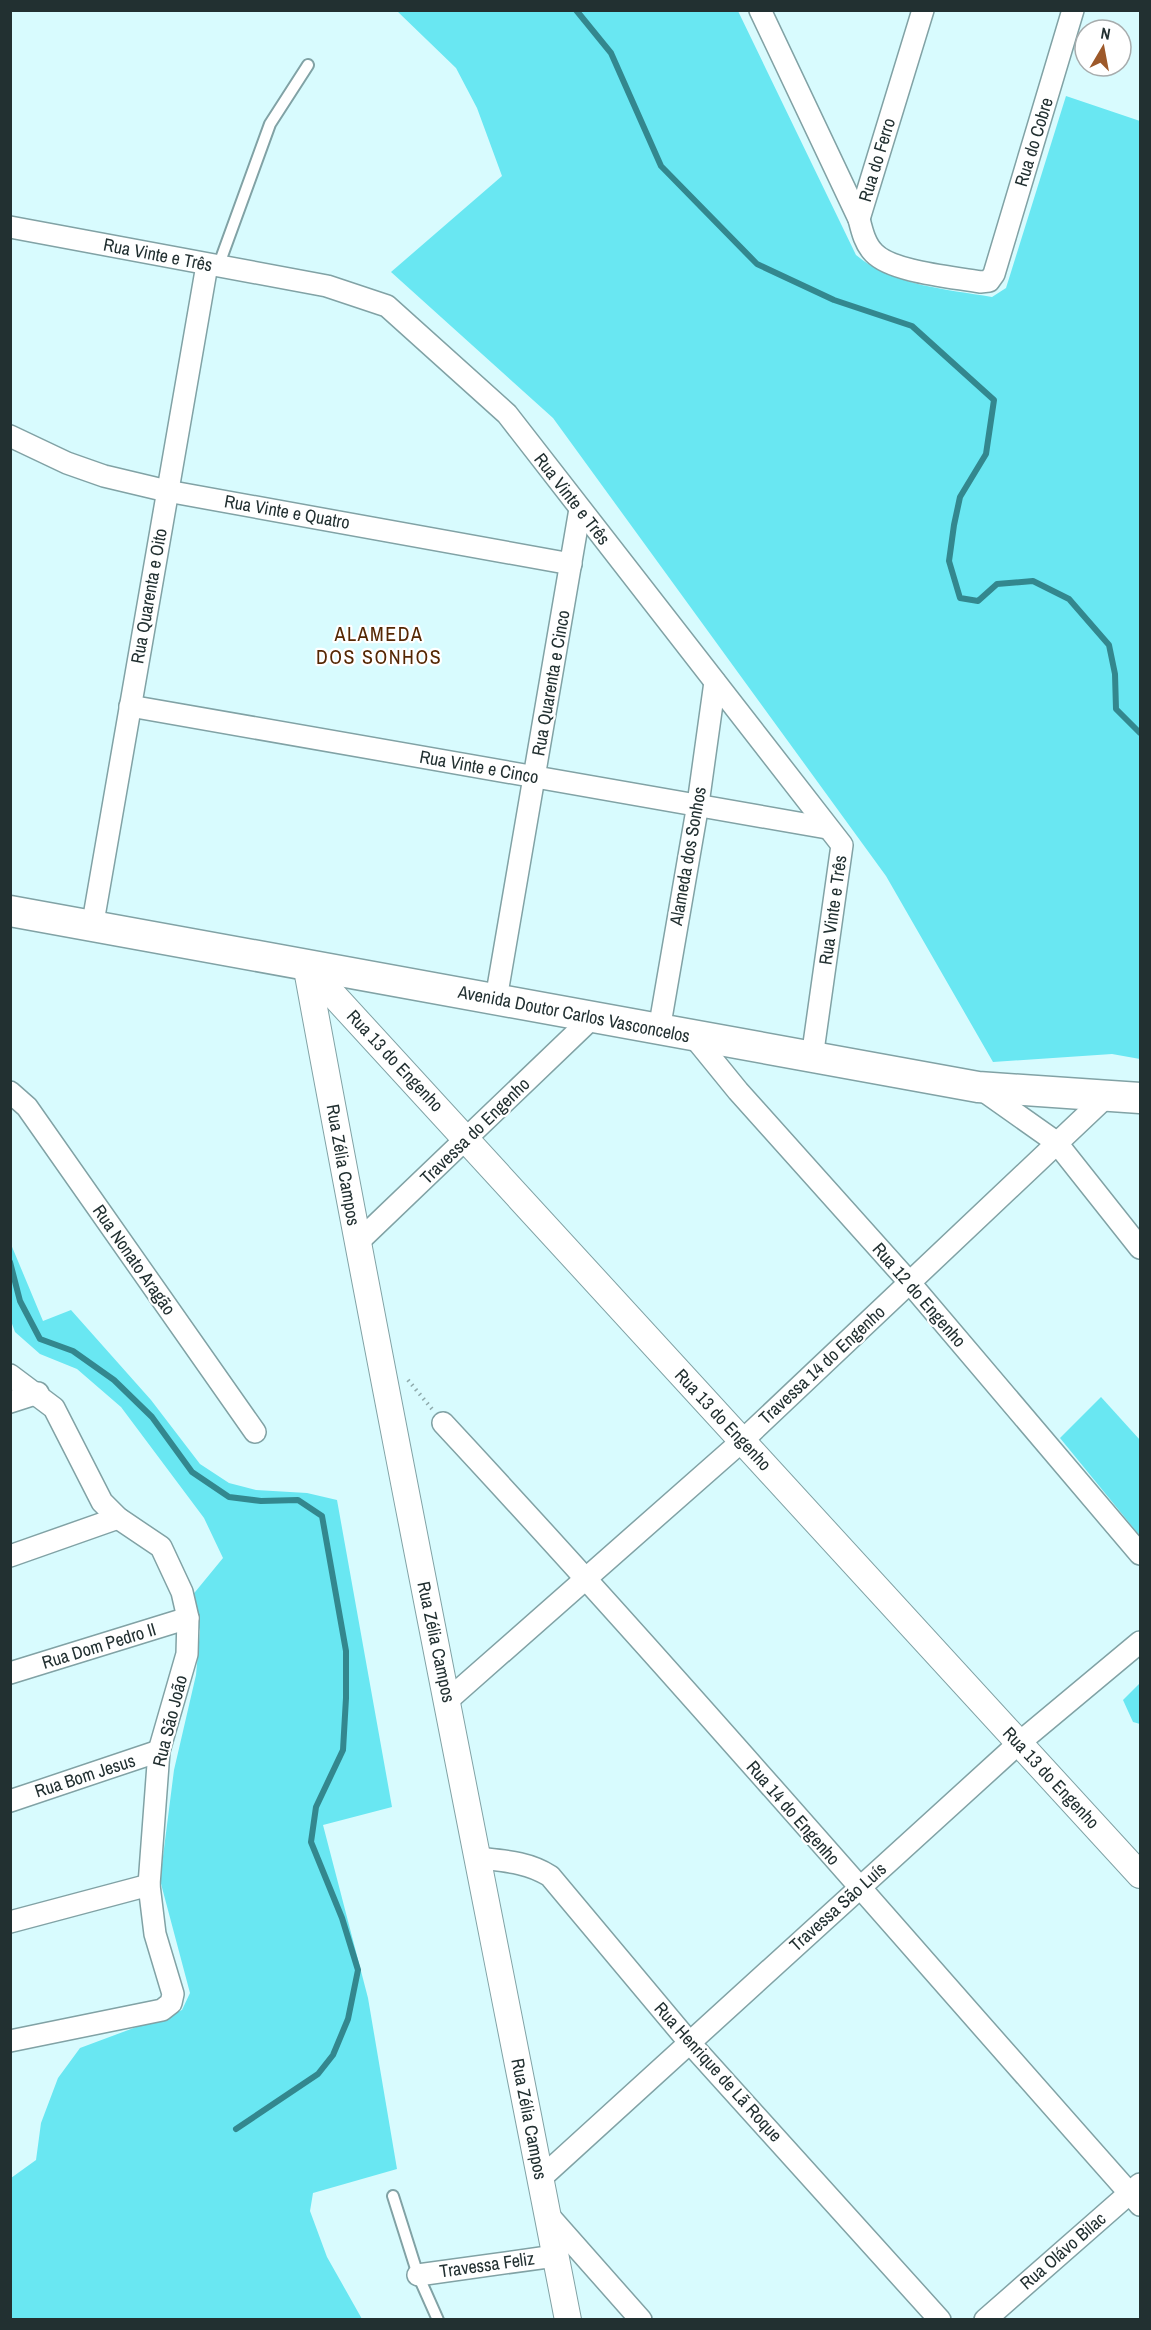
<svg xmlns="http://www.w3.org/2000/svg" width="1151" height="2330" viewBox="0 0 1151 2330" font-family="'Archivo Narrow',sans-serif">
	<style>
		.green { fill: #69e7f2 }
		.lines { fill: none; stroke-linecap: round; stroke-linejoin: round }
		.stream { stroke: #33878e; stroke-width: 6 }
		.service-casing { stroke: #81a2a5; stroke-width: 14 }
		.minor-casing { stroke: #81a2a5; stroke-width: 24 }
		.tertiary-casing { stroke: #81a2a5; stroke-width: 28 }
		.secondary-casing { stroke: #81a2a5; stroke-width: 33 }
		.path { stroke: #8faaac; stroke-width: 4; stroke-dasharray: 1.5 4.5; stroke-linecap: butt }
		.service { stroke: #fff; stroke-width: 10 }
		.minor { stroke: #fff; stroke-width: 21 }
		.tertiary { stroke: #fff; stroke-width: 26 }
		.secondary { stroke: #fff; stroke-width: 30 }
		.labels { text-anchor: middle; stroke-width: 4.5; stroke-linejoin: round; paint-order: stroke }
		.street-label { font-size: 18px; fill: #223031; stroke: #fff }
		.neighbourhood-label { font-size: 20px; letter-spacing: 1.5px; fill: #542703; stroke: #fff }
	</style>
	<rect width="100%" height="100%" fill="#d8fbfe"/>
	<g class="green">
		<path d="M397,11H738L856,255C893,286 946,289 992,297L1006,288L1066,96L1140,121V1059L1112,1054L993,1062L886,876L553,418L391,272L502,176L477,108L456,68Z"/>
		<polygon points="10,1242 43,1321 71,1310 151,1400 200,1464 229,1483 256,1490 307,1493 337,1500 392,1807 323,1825 368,1998 397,2169 313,2193 310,2211 327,2257 362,2319 11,2319 11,2178 36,2160 41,2123 58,2078 80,2048 182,2010 190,1993 160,1880 174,1770 196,1675 200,1631 191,1597 223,1558 204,1518 121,1407 77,1369 40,1354 15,1332 11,1321"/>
		<polygon points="1101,1397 1140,1440 1140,1536 1060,1438"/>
		<polygon points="1140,1683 1140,1724 1133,1722 1123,1700"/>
	</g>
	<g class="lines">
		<g class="stream">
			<polyline points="576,10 611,53 661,166 757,264 834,300 912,326 994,400 986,454 960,497 954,525 949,561 960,598 978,601 997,584 1033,581 1069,599 1109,645 1115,674 1116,709 1140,733"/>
			<polyline points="10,1262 20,1301 40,1339 73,1351 114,1380 152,1417 192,1472 229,1497 261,1501 298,1500 322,1516 346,1651 346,1698 343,1750 316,1807 311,1842 342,1918 358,1970 348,2019 333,2055 318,2074 236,2129"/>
		</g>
		<g class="service-casing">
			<g id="service">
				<polyline points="218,267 270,124 308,65"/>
				<polyline points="393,2196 418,2275 438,2320"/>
			</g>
		</g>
		<g class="minor-casing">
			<g id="minor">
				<path d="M760,10L859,219C862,231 865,244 874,253C892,272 953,277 980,282L989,281L994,274L1073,10"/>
				<polyline points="859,219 923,10"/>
				<polyline points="10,227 327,286 387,306 507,414 842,845 812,1058"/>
				<polyline points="10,436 67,463 104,476 167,491 571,564"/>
				<polyline points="130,706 827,828"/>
				<polyline points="92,928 207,265"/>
				<polyline points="496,999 580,509"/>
				<polyline points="659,1030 698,804 715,682"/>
				<polyline points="694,1037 738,1091 910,1283 1140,1554"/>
				<polyline points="981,1089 1056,1142 1140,1248"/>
				<polyline points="10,1092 27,1107 255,1432"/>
				<polyline points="357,1243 592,1018"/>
				<polyline points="10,1375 54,1408 102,1502 118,1518 161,1547 182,1592 188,1618 187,1654 159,1751 149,1885 155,1934 173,1994 171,2003 162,2010 10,2041"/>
				<polyline points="10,1402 38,1393"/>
				<path d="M443,1423C681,1679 908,1944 1140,2205"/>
				<polyline points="10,1556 118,1518"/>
				<polyline points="10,1673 188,1618"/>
				<polyline points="448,1700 742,1441 1109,1094"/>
				<polyline points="10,1801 159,1751"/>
				<path d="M478,1858C505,1861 528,1862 550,1876L689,2042L940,2320"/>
				<polyline points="10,1922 149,1885"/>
				<polyline points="541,2178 1019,1743 1140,1642"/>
				<polyline points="549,2216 641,2320"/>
				<polyline points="418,2275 555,2256"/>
				<polyline points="985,2320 1140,2184"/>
			</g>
		</g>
		<g class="tertiary-casing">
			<g id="tertiary">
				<path d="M306,964C389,1417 480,1868 568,2320"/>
				<polyline points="306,965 1140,1875"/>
			</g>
		</g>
		<g class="secondary-casing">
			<polyline id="secondary" points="10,911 978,1087 1140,1098"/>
		</g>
		<polyline class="path" points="408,1380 432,1409"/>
		<use href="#service" class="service"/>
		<use href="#minor" class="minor"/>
		<use href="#tertiary" class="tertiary"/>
		<use href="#secondary" class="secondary"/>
	</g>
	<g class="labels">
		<g class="street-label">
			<text transform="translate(1034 142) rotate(-73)" y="6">Rua do Cobre</text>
			<text transform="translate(877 160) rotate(-73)" y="6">Rua do Ferro</text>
			<text transform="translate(158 255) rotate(11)" y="6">Rua Vinte e Três</text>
			<text transform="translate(572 499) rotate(52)" y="6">Rua Vinte e Três</text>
			<text transform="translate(287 512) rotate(10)" y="6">Rua Vinte e Quatro</text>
			<text transform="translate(149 596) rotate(-80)" y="6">Rua Quarenta e Oito</text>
			<text transform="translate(551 683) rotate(-80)" y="6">Rua Quarenta e Cinco</text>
			<text transform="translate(479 767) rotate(10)" y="6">Rua Vinte e Cinco</text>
			<text transform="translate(688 856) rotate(-80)" y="6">Alameda dos Sonhos</text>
			<text transform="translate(833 910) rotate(-82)" y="6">Rua Vinte e Três</text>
			<text transform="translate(574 1014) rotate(11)" y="6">Avenida Doutor Carlos Vasconcelos</text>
			<text transform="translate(395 1061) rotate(47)" y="6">Rua 13 do Engenho</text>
			<text transform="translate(475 1131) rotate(-44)" y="6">Travessa do Engenho</text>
			<text transform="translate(343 1165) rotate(80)" y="6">Rua Zélia Campos</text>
			<text transform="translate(134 1260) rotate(55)" y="6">Rua Nonato Aragão</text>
			<text transform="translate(919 1295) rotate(49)" y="6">Rua 12 do Engenho</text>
			<text transform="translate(822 1365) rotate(-43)" y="6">Travessa 14 do Engenho</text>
			<text transform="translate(723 1420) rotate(47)" y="6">Rua 13 do Engenho</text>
			<text transform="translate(436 1642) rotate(78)" y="6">Rua Zélia Campos</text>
			<text transform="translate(99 1646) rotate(-17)" y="6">Rua Dom Pedro II</text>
			<text transform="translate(170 1721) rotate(-76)" y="6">Rua São João</text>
			<text transform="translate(85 1776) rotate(-18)" y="6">Rua Bom Jesus</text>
			<text transform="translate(1051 1778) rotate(47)" y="6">Rua 13 do Engenho</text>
			<text transform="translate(793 1813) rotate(49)" y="6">Rua 14 do Engenho</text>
			<text transform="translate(838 1907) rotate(-42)" y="6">Travessa São Luís</text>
			<text transform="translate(718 2072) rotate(48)" y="6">Rua Henrique de Lã Roque</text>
			<text transform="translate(529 2119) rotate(79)" y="6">Rua Zélia Campos</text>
			<text transform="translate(1063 2251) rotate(-41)" y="6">Rua Olávo Bilac</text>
			<text transform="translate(487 2265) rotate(-8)" y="6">Travessa Feliz</text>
		</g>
		<g class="neighbourhood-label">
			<text x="379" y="641">ALAMEDA<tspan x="379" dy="23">DOS SONHOS</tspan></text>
		</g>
	</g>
	<rect width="1151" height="2330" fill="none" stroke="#223031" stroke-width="24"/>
	<g transform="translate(1103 48) rotate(10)"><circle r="28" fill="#ffffff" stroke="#a7acad" stroke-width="1.5"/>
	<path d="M0-4.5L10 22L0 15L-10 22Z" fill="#9d592a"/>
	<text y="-9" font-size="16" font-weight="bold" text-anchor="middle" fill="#223031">N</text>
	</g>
</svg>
